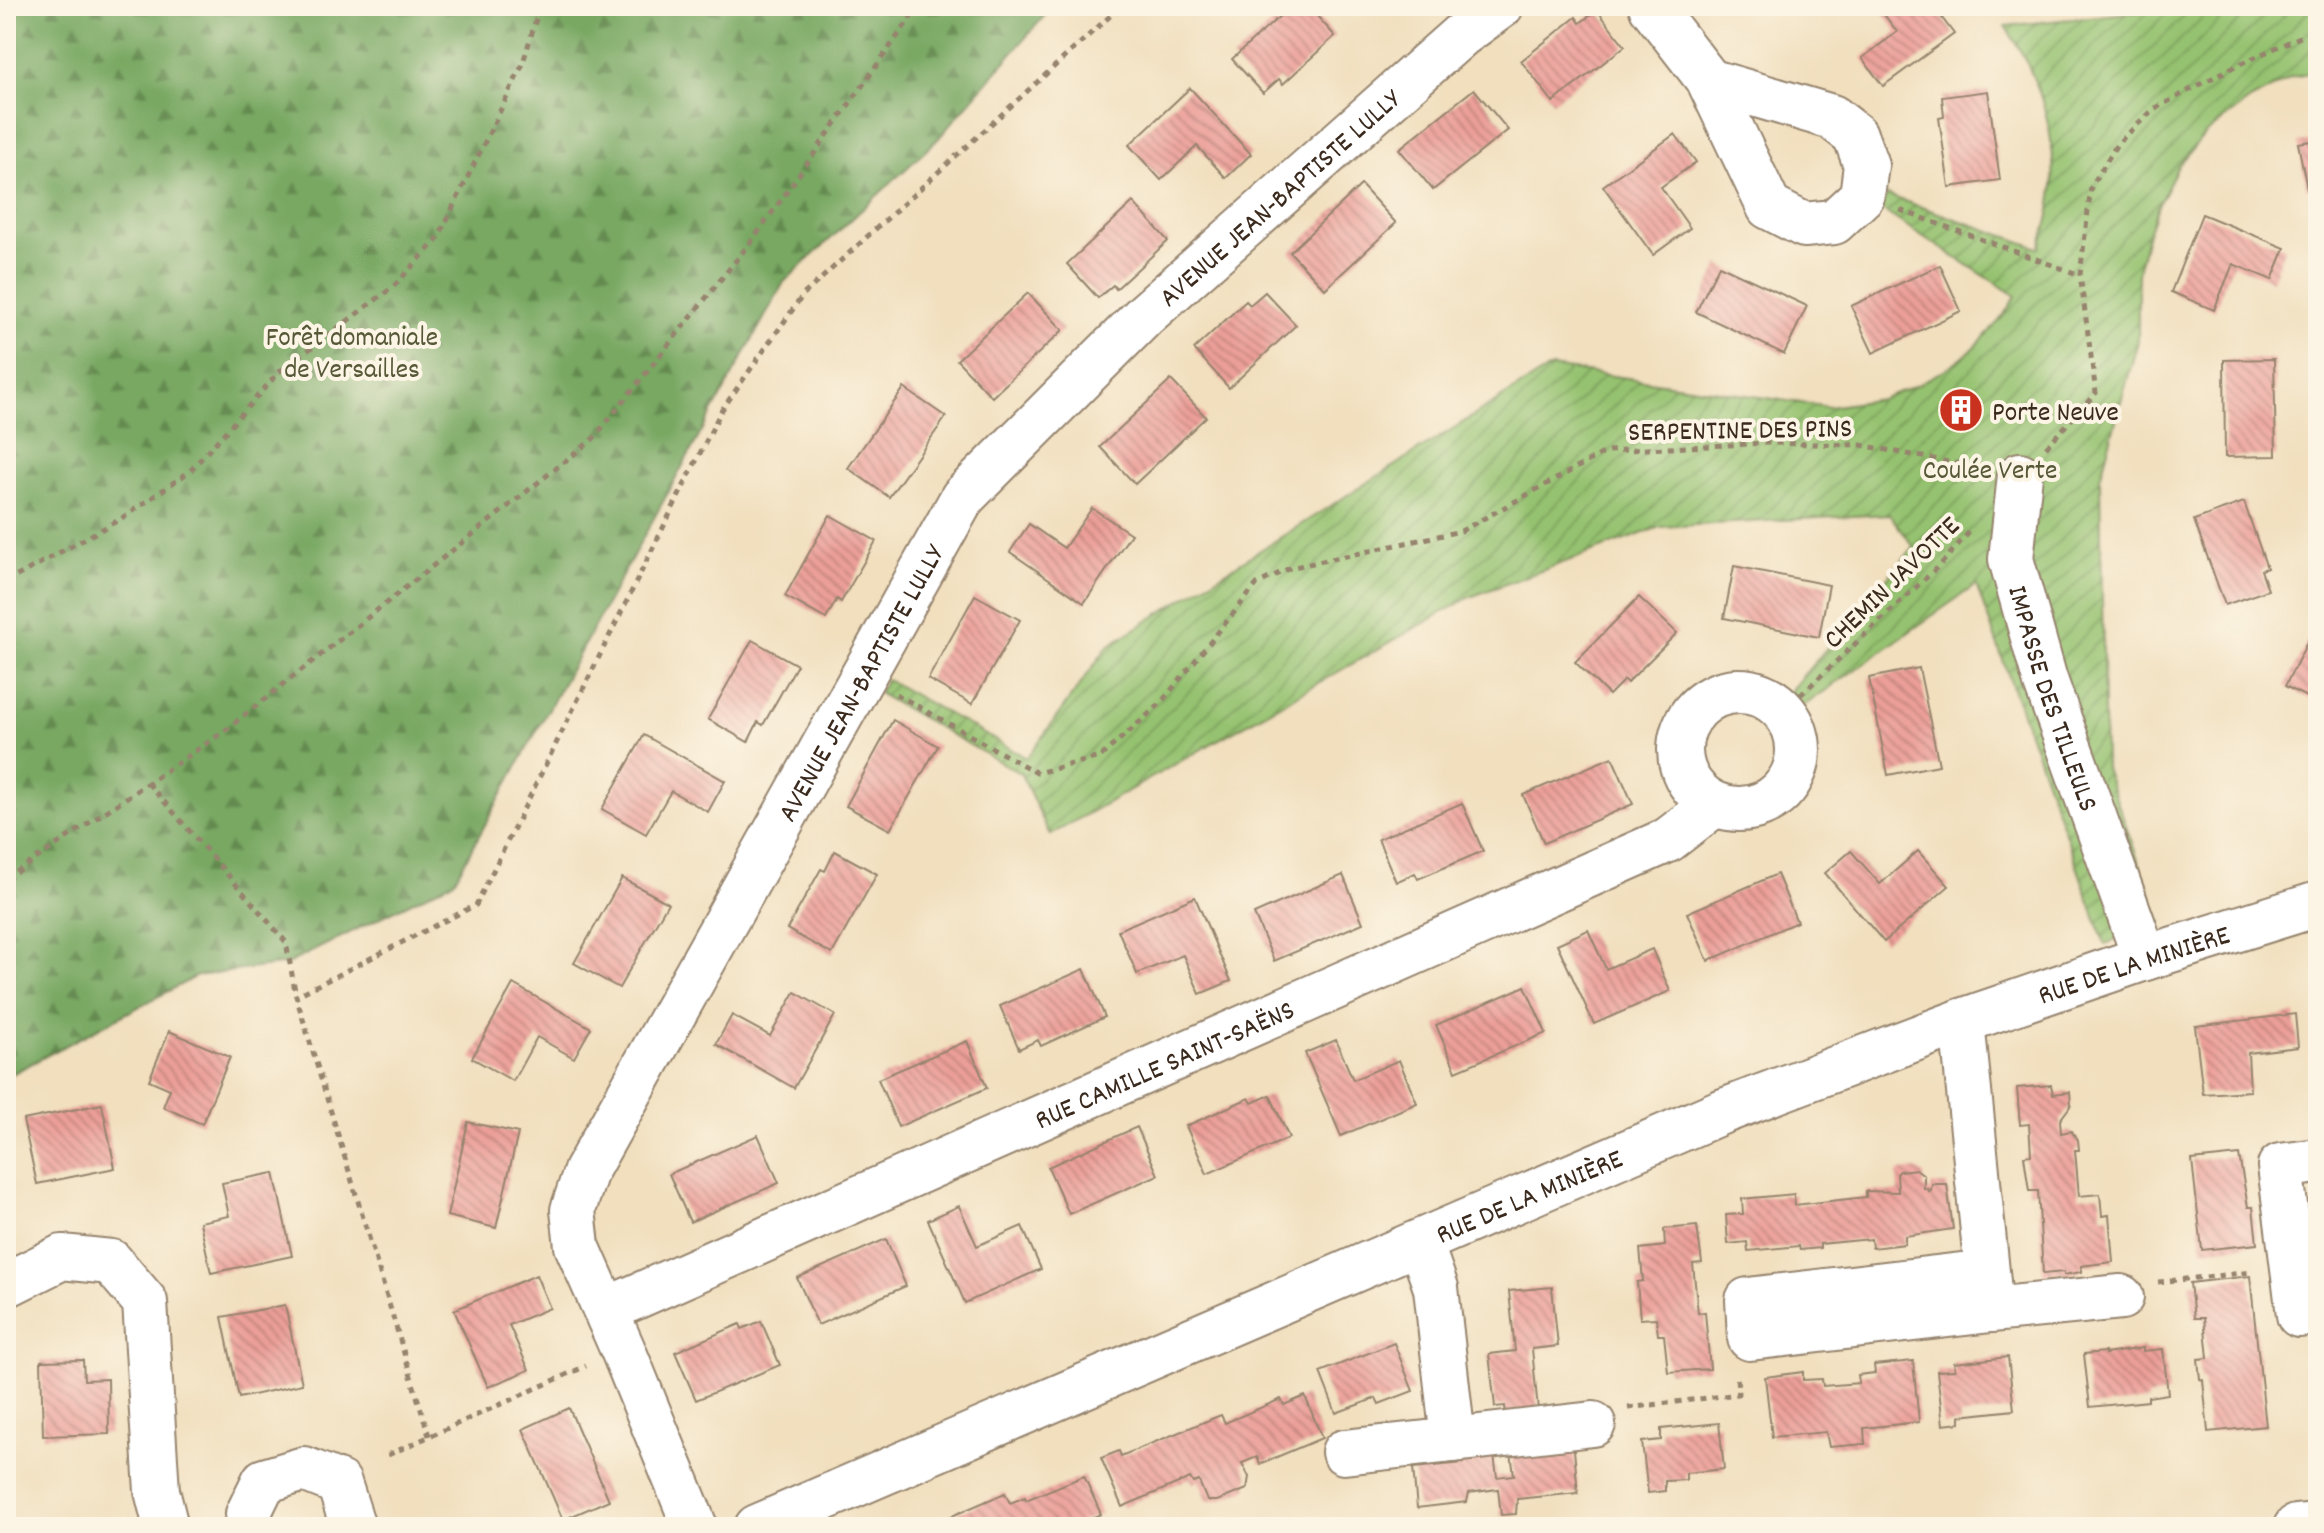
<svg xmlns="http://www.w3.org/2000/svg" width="2324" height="1533" viewBox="0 0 2324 1533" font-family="Dekko,sans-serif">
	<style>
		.forest { fill: url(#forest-firs); stroke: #5a6940; stroke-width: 2 }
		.garden { fill: url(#garden-furrows); stroke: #687647; stroke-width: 2 }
		.building { fill: url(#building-back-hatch) }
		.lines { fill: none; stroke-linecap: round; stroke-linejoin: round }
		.minor-casing { stroke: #96846e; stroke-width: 48 }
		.path { stroke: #96846e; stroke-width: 5; stroke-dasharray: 6 6; stroke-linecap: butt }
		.minor { stroke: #fff; stroke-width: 44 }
		.labels { text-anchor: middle; stroke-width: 8; stroke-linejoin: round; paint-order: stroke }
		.street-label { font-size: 28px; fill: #3b2a1e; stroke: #fcf5e5 }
		.park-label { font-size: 28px; fill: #565837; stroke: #fcf5e5 }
		.poi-label { font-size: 28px; fill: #3b2a1e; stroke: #fcf5e5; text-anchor: start }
	</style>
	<defs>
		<pattern id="forest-firs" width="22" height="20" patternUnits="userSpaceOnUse" patternTransform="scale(2)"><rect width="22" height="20" fill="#78a862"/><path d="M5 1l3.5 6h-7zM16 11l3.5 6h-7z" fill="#648950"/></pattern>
		<pattern id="garden-furrows" width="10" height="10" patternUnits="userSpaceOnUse" patternTransform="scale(2)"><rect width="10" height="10" fill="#95c270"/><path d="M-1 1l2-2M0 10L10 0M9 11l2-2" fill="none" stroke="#7b9e5b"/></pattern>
		<pattern id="building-back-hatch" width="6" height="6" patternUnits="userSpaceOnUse" patternTransform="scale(2)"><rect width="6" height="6" fill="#ec9f99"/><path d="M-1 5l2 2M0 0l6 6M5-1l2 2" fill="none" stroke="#c0827c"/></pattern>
	</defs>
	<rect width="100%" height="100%" fill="#fcf5e5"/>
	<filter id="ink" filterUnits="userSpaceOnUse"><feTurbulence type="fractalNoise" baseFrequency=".0125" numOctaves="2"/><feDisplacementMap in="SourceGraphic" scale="16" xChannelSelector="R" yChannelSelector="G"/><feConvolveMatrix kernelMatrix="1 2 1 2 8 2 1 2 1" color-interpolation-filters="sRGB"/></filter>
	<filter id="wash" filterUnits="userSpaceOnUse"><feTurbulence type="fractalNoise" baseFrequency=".006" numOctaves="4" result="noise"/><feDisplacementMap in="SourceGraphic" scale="32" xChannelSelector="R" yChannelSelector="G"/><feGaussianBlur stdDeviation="1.8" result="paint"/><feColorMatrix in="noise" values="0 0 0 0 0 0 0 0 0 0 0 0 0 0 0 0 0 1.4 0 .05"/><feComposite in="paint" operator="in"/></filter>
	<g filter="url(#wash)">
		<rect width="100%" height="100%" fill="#f1dfbe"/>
		<polygon class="forest" points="6,6 1053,6 937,140 784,282 454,881 287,964 197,976 6,1077"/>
		<path class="garden" d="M2192,6H2318V71L2291,78L2250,100L2205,134L2178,166L2159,203L2146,239L2138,271V341L2100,478L2105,768L2161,924L2105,944L1976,585L1802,707L1789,692L1914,547L1889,514L1660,527L1470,597L1050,835L1021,774L878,693L886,679L1027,758L1108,646L1551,367L1829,407L1881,399L1917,385L1949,367L1975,347L2000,320L2016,296L1880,209L1887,195L2039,248C2069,173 2049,90 2005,26Z"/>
		<g id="blocks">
			<g class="building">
				<polygon points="1291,6 1308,6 1335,36 1283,84 1279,79 1263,93 1232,59"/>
				<polygon points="1878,6 1933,6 1954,34 1883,86 1862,58 1897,32"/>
				<polygon points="1597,10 1625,46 1553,102 1521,61 1576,17 1580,23"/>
				<polygon points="1190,88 1251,154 1226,178 1197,146 1161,180 1129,145"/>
				<polygon points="1474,89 1508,130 1433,190 1399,149"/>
				<polygon points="1988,91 2000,180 1949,187 1939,118 1944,117 1942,97"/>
				<polygon points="1675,134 1696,162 1661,187 1690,228 1653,255 1603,186"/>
				<polygon points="2318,140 2318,187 2307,189 2298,143"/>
				<polygon points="1361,185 1396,223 1325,289 1290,252"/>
				<polygon points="1133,202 1168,241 1116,289 1113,285 1098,298 1067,264"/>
				<polygon points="2202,214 2285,248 2272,280 2233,264 2214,310 2171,292"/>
				<polygon points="1719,265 1807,306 1784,354 1696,312"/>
				<polygon points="1940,265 1961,311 1873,353 1851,306"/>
				<polygon points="1265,292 1296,325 1229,388 1194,349 1246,301 1250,305"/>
				<polygon points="1028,293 1063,330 992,397 957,360"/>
				<polygon points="2274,359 2276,456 2225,457 2224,360"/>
				<polygon points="1171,380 1206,417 1135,484 1100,447"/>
				<polygon points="904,388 946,417 889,497 848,468"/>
				<polygon points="1963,396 1975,415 1959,426 1947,406"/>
				<polygon points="2244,502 2267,568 2261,570 2268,590 2225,605 2194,520"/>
				<polygon points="1092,508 1131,534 1084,603 1010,552 1029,524 1064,548"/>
				<polygon points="830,515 876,541 841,602 837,599 826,619 785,596"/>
				<polygon points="1734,566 1829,585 1819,637 1724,618"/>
				<polygon points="975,595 1020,620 972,704 928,679"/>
				<polygon points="1639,597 1677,633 1627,683 1624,680 1609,695 1575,662"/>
				<polygon points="2318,621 2318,703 2285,686"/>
				<polygon points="752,640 797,665 763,725 758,722 748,742 708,719"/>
				<polygon points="1919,668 1939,765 1888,775 1869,678"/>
				<polygon points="893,720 938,746 890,830 846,806"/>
				<polygon points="644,735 725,781 708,812 671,791 646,834 602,809"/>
				<polygon points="1612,757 1633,804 1544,843 1523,795"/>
				<polygon points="1462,803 1483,851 1418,879 1415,873 1396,882 1378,839"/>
				<polygon points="835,851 877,874 832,954 787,929 821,869 825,871"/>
				<polygon points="1851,851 1880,884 1918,851 1949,886 1884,942 1825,873"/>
				<polygon points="1777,874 1797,922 1708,961 1687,913"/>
				<polygon points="1343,875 1363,923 1274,961 1254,914"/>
				<polygon points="622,878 668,903 619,988 574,963"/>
				<polygon points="1195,897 1231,981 1200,994 1183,955 1137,974 1118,930"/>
				<polygon points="1588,930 1606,969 1652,949 1670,991 1594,1024 1557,944"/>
				<polygon points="1084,969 1105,1017 1041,1046 1038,1040 1019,1049 1000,1006"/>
				<polygon points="513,984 591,1028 574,1058 537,1037 513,1081 472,1058"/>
				<polygon points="1525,986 1546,1033 1456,1071 1436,1025"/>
				<polygon points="795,992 835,1015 794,1088 716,1044 732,1015 770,1036"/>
				<polygon points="2295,1014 2298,1047 2248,1053 2250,1091 2203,1094 2195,1026"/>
				<polygon points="169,1031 230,1057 202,1124 163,1107 170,1089 149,1080"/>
				<polygon points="1336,1040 1353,1080 1399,1060 1417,1103 1341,1136 1305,1053"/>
				<polygon points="967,1041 987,1088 898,1127 878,1079"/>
				<polygon points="2051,1085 2053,1094 2070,1092 2071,1105 2060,1120 2061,1133 2071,1131 2078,1140 2079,1150 2075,1150 2079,1196 2100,1194 2102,1216 2109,1215 2113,1262 2081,1266 2081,1272 2064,1275 2064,1272 2043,1274 2038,1191 2029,1191 2024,1156 2031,1155 2029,1124 2020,1125 2017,1088"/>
				<polygon points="1270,1095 1289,1138 1207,1174 1186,1126 1249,1098 1252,1103"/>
				<polygon points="102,1104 115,1168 37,1184 23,1120"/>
				<polygon points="468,1122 518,1133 496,1228 447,1216"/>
				<polygon points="1137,1127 1158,1175 1069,1214 1048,1167"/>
				<polygon points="758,1135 779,1183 690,1222 669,1174"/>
				<polygon points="2239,1155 2248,1207 2253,1207 2257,1244 2202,1250 2192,1160"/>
				<polygon points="1916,1169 1924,1175 1924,1189 1928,1189 1929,1192 1931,1191 1932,1184 1947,1184 1953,1229 1905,1236 1905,1244 1872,1248 1871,1239 1820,1244 1820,1248 1800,1250 1799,1246 1748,1251 1747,1242 1728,1244 1726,1215 1743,1214 1742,1199 1794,1194 1795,1205 1866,1197 1866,1191 1898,1192 1897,1174 1900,1171"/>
				<polygon points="274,1173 292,1256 211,1273 200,1222 229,1216 222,1183"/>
				<polygon points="959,1206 977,1246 1022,1226 1041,1269 965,1303 928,1220"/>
				<polygon points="1697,1226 1702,1263 1693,1264 1698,1313 1705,1312 1710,1369 1668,1372 1664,1335 1658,1335 1656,1318 1640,1319 1637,1282 1643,1281 1640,1249 1665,1246 1664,1229"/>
				<polygon points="886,1239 906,1286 818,1325 797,1278"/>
				<polygon points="536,1275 550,1308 509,1325 529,1370 488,1387 454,1310"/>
				<polygon points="2250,1276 2266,1426 2208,1432 2203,1380 2200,1379 2198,1359 2208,1358 2204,1318 2194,1318 2190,1283"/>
				<polygon points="1552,1287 1558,1346 1532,1349 1539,1420 1507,1423 1505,1406 1495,1407 1489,1354 1515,1351 1509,1291"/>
				<polygon points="285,1305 302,1384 239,1398 222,1317"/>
				<polygon points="761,1321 780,1365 696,1400 675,1352 740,1324 742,1329"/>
				<polygon points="1394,1343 1413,1391 1379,1404 1376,1398 1336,1413 1320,1372"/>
				<polygon points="2143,1348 2143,1351 2163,1349 2168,1394 2148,1397 2148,1401 2090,1407 2084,1354 2105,1352 2105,1354"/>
				<polygon points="2008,1357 2014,1410 1960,1416 1960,1423 1943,1425 1937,1371 1955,1370 1954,1363"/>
				<polygon points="83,1360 84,1380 108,1379 109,1434 43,1436 41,1361"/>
				<polygon points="1913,1361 1919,1422 1864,1428 1865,1444 1829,1447 1826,1432 1772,1437 1765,1377 1803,1372 1803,1380 1822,1379 1823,1386 1859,1383 1858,1375 1875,1373 1874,1365"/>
				<polygon points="1305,1396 1322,1438 1260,1464 1257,1457 1242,1463 1249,1477 1247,1489 1217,1501 1207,1501 1199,1481 1193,1483 1190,1478 1122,1507 1101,1458 1119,1451 1121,1456 1221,1415 1225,1423 1281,1399 1284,1405"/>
				<polygon points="569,1408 609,1500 563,1520 523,1429"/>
				<polygon points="1719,1423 1724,1469 1686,1473 1686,1480 1665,1481 1665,1491 1648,1493 1642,1442 1661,1440 1661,1429"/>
				<polygon points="1573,1439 1578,1493 1517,1499 1516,1514 1501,1515 1498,1489 1469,1493 1467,1502 1417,1508 1413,1468 1463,1463 1463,1458 1494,1455 1497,1477 1514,1475 1510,1446"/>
				<polygon points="1084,1476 1101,1514 1070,1527 1038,1527 1036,1522 1025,1527 941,1527 938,1522 1005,1493 1010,1503 1025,1497 1026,1500"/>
			</g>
		</g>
	</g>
	<g filter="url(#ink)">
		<use href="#blocks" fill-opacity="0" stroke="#96846e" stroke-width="2"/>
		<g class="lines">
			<g class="minor-casing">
				<g id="minor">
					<polyline points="1651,6 1709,81 1769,207 1804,225 1834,222 1862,196 1866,165 1855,135 1832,117 1709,81"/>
					<path id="s1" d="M2020,475L2011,559L2045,680L2145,958"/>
					<circle cx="1739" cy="750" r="59"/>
					<polyline points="1962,1021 1987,1272 1991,1310 1750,1338 1748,1300 1987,1272"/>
					<polyline points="2318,1161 2280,1166 2299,1315 2318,1312"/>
					<polyline points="1420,1242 1436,1288 1453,1440 1593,1424"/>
					<polyline points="6,1285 62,1257 111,1262 145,1302 157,1491 166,1527"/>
					<path id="s2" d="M606,1310L1668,840L1715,804"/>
					<polyline points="1991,1310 2121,1297"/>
					<polyline points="1344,1452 1453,1440"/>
					<polyline points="253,1527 248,1514 264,1481 304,1469 339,1483 353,1527"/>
					<path id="s3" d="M695,1527L623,1350L577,1246L573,1210L586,1171L963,497L1145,315L1461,35L1501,6"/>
					<path id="s4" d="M757,1527L1721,1112L1962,1021L2145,958L2318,904"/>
					<polyline points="2296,1527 2318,1525"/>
				</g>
			</g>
			<g class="path">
				<polyline points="1900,210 2080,275"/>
				<polyline points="2046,447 2096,393 2080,275 2091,187 2117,144 2154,109 2235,66 2318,29"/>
				<polyline points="6,582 124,517 190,471 280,371 393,287 437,240 522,66 540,6"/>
				<polyline points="896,694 1037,773 1100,757 1160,704 1257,584 1290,568 1461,531 1607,451 1768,443 1861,445 1980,468"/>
				<polyline points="1783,711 1941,564 1973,528"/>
				<polyline points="148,783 286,942 296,996"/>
				<polyline points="6,879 222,733 593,439 754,238 919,6"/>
				<polyline points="2158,1282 2252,1272"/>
				<polyline points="1628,1408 1738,1394 1737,1375"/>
				<polyline points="429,1436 296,996 476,905 721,411 803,295 1121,6"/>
				<polyline points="388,1455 586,1366"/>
			</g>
			<use href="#minor" class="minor"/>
		</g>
	</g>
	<defs>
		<g id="building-disc" transform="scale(2.3)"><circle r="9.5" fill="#c8321e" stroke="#fcf5e5"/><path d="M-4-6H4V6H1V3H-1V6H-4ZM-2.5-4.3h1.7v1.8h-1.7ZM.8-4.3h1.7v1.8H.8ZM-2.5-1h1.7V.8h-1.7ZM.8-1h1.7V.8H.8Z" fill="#fff"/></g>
	</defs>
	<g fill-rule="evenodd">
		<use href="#building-disc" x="1961" y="410"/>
	</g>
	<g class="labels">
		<g class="street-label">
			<text dy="10" stroke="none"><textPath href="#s3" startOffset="1590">AVENUE JEAN-BAPTISTE LULLY</textPath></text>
			<text transform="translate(1740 428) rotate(-1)" y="10">SERPENTINE DES PINS</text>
			<text transform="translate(1890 581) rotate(-44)" y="10">CHEMIN JAVOTTE</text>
			<text dy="10" stroke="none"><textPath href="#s3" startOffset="942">AVENUE JEAN-BAPTISTE LULLY</textPath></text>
			<text dy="10" stroke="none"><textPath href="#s1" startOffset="230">IMPASSE DES TILLEULS</textPath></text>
			<text dy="10" stroke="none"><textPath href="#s4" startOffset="1488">RUE DE LA MINIÈRE</textPath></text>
			<text dy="10" stroke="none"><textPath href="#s2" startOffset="610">RUE CAMILLE SAINT-SAËNS</textPath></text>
			<text dy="10" stroke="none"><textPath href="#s4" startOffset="840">RUE DE LA MINIÈRE</textPath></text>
		</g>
		<g class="park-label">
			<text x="352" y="345">Forêt domaniale<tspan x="352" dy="32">de Versailles</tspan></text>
			<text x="1990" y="478">Coulée Verte</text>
		</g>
		<g class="poi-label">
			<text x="1992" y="420">Porte Neuve</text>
		</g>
	</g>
	<rect width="2324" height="1533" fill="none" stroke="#fcf5e5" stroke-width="32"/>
</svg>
